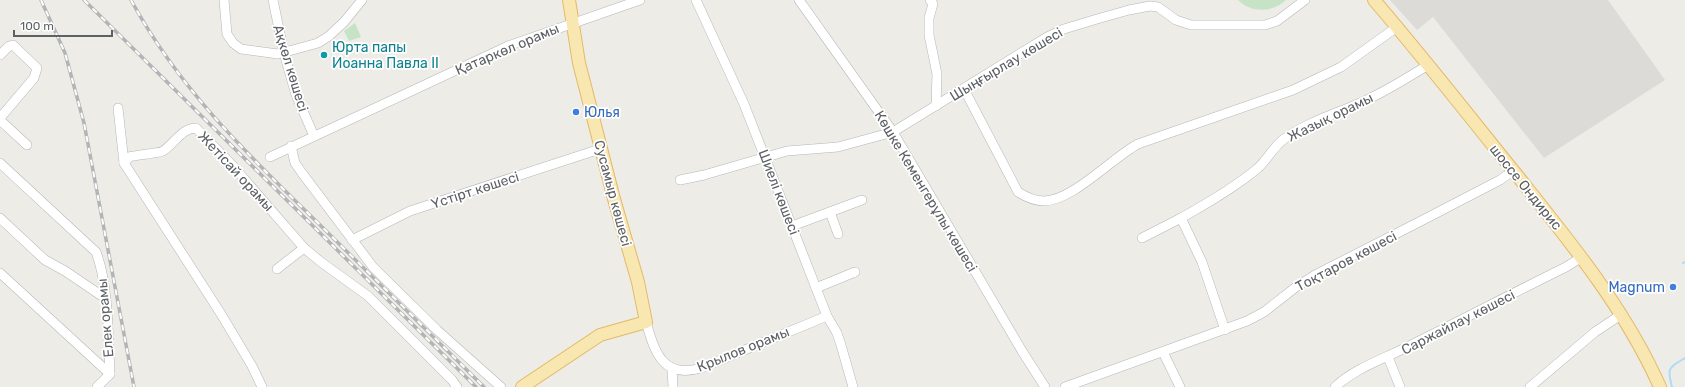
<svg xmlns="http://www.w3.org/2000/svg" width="1685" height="387" viewBox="0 0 1685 387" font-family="Rubik,sans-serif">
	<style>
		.industrial { fill: #dddbd8 }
		.green { fill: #c7e3c5 }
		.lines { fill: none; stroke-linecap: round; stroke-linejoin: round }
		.stream { stroke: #addcf7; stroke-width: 2 }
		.minor-casing { stroke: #b3b6b9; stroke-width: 10 }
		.major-casing { stroke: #e4b968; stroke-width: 14 }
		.minor { stroke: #fff; stroke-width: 9 }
		.major { stroke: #f8e7b1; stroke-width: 12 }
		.rail-casing { stroke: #b3b4b5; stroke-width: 3.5 }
		.rail { stroke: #fff; stroke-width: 2; stroke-dasharray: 6; stroke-linecap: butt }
		.culture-dot { fill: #0f9aa8; stroke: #fff; stroke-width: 1.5 }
		.shop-dot { fill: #3f7fe0; stroke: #fff; stroke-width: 1.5 }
		.labels { text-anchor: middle; stroke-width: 3.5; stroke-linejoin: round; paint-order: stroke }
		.culture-label { font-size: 14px; fill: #0d838f; stroke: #fff; text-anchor: start }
		.street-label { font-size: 14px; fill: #5d6165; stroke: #fff }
		.shop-label { font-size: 14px; fill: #366cbe; stroke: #fff; text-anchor: start }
	</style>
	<rect width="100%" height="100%" fill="#eeece6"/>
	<polygon class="industrial" points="1390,0 1608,0 1665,80 1544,158 1433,17 1417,30"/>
	<g class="green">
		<path d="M1238,0H1286C1272,13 1251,13 1238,0Z"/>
		<polygon points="355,23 361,37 349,41 344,31"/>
	</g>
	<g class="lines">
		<g class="stream">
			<polyline points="1683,263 1685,262"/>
			<path d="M1672,387C1667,368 1668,368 1685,358"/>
		</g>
		<g class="minor-casing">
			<g id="minor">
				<polyline points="224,0 227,34 233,43 241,49 278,54 318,43 329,36 344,22 362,0"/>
				<polyline points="273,0 284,53 296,95 314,136"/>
				<polyline points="696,0 744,104 827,316 837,333 841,345 853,387"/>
				<polyline points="799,0 893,132 1022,351 1045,387"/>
				<polyline points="930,0 933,4 929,18 929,35 937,74 936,106"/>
				<polyline points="0,55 9,46 13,45 37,68 34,78 0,118"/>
				<path d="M964,89L1018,192C1026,197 1034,201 1044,201C1072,201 1112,158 1138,144L1293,90L1341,67L1397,27"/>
				<polyline points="118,108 124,163"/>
				<polyline points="0,120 27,145"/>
				<polyline points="291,146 295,163 302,173 373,267 437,330 501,387"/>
				<polyline points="270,157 508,46 640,0"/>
				<path d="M0,163L96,252C109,286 108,337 110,374L97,387"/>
				<polyline points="680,180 704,175 787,151 838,147 893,132 1047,37 1064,29 1097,19 1129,10 1150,6 1158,7 1176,20 1191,25 1265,25 1277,21 1305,0"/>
				<polyline points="830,212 838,234"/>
				<polyline points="0,218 45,260 65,271 105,298"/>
				<polyline points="792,226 862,200"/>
				<polyline points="1142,238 1181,218"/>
				<polyline points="352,240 410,211 600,149"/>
				<polyline points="277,269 304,248"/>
				<polyline points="0,273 110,374"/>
				<polyline points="816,288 855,272"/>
				<path d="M646,322C655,353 663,379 701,368L827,316"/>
				<path d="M1225,330L1202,262L1181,218C1208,203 1234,188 1258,168C1268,159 1273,147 1284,139C1307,122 1336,114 1362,102C1385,92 1407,78 1428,65"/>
				<polyline points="1163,352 1180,387"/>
				<polyline points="1388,357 1400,387"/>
				<polyline points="672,369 673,387"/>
				<path d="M262,387L252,366L221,314L124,163L129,157C135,155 161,153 163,151C174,144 182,128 196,128L233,166L304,248L321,262L368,296L452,380L457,387"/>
				<polyline points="1065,387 1247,321 1264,312 1296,287 1315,275 1421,221 1500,180 1513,171"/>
				<path d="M1335,387C1355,368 1384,359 1409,346C1462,320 1513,293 1566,267L1582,257"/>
				<polyline points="1530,387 1595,332 1622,314"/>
			</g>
		</g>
		<g class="major-casing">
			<g id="major">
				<path d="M1374,0C1423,57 1469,116 1516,174C1570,242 1625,308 1660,387"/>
				<polyline points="522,387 600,335 646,322 638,282 614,199 579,63 569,0"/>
			</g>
		</g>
		<use href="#minor" class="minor"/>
		<use href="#major" class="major"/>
		<g class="rail-casing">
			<g id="rail">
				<polyline points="41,0 65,53 84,123 134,387"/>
				<polyline points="84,0 476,387"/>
				<path d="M131,0C178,87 244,151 314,219C371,275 428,331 484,387"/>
			</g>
		</g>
		<use href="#rail" class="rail"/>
	</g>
	<circle class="culture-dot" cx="324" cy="55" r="4"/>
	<g class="shop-dot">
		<circle cx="576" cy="112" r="4"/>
		<circle cx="1673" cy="287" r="4"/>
	</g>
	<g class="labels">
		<g class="culture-label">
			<text x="332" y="52">Юрта папы<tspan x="332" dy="16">Иоанна Павла II</tspan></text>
		</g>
		<g class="street-label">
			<text transform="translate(507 49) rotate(-23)" y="5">Қатаркөл орамы</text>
			<text transform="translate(1006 64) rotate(-31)" y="5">Шыңғырлау көшесі</text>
			<text transform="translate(291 68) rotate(73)" y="5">Ақкөл көшесі</text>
			<text transform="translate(1330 117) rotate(-26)" y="5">Жазық орамы</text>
			<text transform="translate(236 171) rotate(47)" y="5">Жетісай орамы</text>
			<text transform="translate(1526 187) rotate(51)" y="5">шоссе Ондирис</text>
			<text transform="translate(475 190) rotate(-18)" y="5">Үстірт көшесі</text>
			<text transform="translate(926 191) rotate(59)" y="5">Көшке Кеменгерұлы көшесі</text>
			<text transform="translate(779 192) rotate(69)" y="5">Шиелі көшесі</text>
			<text transform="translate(613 193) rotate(75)" y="5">Сусамыр көшесі</text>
			<text transform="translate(1346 261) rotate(-28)" y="5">Тоқтаров көшесі</text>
			<text transform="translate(105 318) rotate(-95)" y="5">Елек орамы</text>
			<text transform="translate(1458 322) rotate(-27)" y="5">Саржайлау көшесі</text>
			<text transform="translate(743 349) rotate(-22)" y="5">Крылов орамы</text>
		</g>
		<g class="shop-label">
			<text x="584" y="117">Юлья</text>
			<text x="1665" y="292" text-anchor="end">Magnum</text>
		</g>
	</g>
	<path d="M14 30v6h98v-6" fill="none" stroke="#5d6165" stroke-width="2"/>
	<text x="20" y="30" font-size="12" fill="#5d6165" stroke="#ffffff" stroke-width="3" paint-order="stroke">100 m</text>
</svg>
